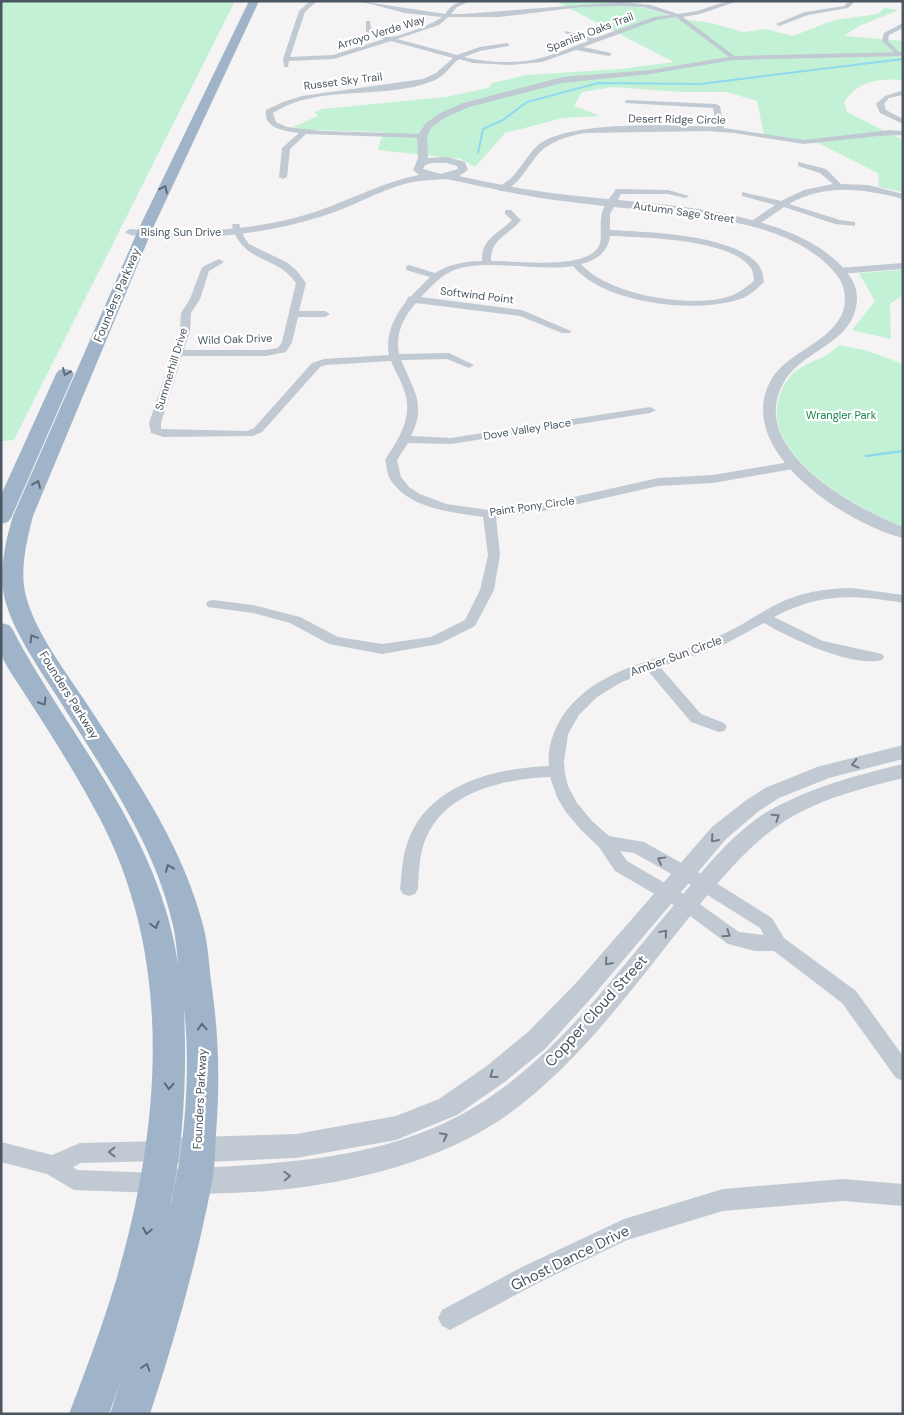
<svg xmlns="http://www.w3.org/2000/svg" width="904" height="1415" viewBox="0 0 904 1415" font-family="'DM Sans',sans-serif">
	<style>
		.green { fill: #c3f1d5 }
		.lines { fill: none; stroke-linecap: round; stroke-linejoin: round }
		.stream-far1 { stroke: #90daee; stroke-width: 2 }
		.stream { stroke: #90daee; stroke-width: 2.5 }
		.minor { fill: #c1cad2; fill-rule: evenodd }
		.tertiary { fill: #c1cad2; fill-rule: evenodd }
		.trunk { fill: #9fb4c9; fill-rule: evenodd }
		.oneway { stroke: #5b6976 }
		.oneway2 { stroke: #6e7983 }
		.labels { text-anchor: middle; stroke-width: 4.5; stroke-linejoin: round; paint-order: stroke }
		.far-street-label { font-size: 11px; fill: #4a5661; stroke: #fff }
		.far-park-label { font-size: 11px; fill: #17864f; stroke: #fff }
		.street-label { font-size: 12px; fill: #4a5661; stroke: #fff }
		.near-street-label { font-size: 15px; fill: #4a5661; stroke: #fff }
	</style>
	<rect width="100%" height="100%" fill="#f5f3f3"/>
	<g class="green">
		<polygon points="1,1 235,1 14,440 1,441"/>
		<path d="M555,1H610L617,5L641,7L681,19L711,23L743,32L765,29L793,36L834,20L878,14L884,8L899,10L859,26L844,36L903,41V80C879,78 858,81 844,102L847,112L903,140V192L879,187L878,173L812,140H790L764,135L757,101L727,92H681L613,87L582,92L574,106L600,116L563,118L505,133L475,167L461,159L378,150L383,132L310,130L293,127L318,116L315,112L322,109L446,97L488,88L492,83L527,75L621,69L674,62Z"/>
		<polygon points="903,270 903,295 890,304 891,339 852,330 875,301 859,273"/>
		<path d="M839,345L868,351L903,364V527C856,508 742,447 787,381C800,361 826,361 839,345Z"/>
	</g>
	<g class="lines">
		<polyline class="stream-far1" points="478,153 483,129 503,120 527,102 598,83 700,84 903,59"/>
		<polyline class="stream" points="866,456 903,451"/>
		<g class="minor">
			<path d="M310,1H317L305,12L290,57L333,55L384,39L366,32V21H370L371,30C375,34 384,37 390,37C399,37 436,23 442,17L405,13L359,1L445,14C452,4 458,1 470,1L457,7L451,14H463L622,2L651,5L678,14L697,11L728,1H738L700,14L683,17L737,58L732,59L676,17L657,20L583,47L611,53V55L609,56L576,50L542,62L511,65L473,63L459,59C450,66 444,77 433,81C382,101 320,83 273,113L276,122L287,127L322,131L422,134L426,136L422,138L306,134L290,149L287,177L283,179L279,177L282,148L299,133C285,131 263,129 266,110L283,102L302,96L423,79L436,73L453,58L391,41L334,59L289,61L288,67H284L283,59L299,11ZM622,6L643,7L670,15L654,17L595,38L565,31V33L589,41C573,46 557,54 541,58C518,64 487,63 464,57L480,51L509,46V44L507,43L480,47L457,55L397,39L439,25L448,17H499L581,7Z"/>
			<polygon points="849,1 855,1 848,8 808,15 779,26 776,24 805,12 844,6"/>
			<polygon points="903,23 903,28 889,35 888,41 901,54 898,56 882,41 884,33"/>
			<polygon points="901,91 903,95 889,98 884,104 886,110 903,119 903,124 880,113 876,104 885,96"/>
			<path d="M627,100L716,104L720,106L724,128L804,140L890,130L903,131V135L878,136L804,144L734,133L708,131L586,133C572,135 558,139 546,147C532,155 518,193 499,191V187C504,183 510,180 514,175C522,166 529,153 538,145C568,120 677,125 717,127L713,108L625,103V101Z"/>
			<path d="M798,162L826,169L841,184L868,185L903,194V199C863,189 827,183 789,204L840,220L855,222V226L835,224L784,207L756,226H750V222L775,205L742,196V192L781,201L804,190L833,184L820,173L798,166Z"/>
			<path d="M616,189L668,190L689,196L685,198L668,194H621L610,214V230C646,232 738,234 760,267C763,272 763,277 764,282C758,288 750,295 743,298C698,315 604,304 573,266C537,272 481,257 450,272C438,278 430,288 421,297L522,310L571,331L570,333H562L520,316L416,303C403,317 395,335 399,354L449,353L474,365L469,368L447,359L401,360C413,389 427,405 411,436L451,438L650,407L656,410L650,413L451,444L408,443L397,460L401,477L409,487L420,494L446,504L489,510L556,501L658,478L713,475L795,461L801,465L799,468L713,483L658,486L556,509L496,517L500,555L494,590L475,626L439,644L382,654L329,644L290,623L253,613L208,607L206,604L208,601L213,600L253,605L300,617L338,637L382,644L431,637L465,620L480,590L488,555L483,517C451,512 409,509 390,479C387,474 387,466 385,460C399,438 414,417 404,390C401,380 395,371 391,361L326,365L320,367L262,432L253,436L164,437L151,433L149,423L180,331L181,313L190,299L202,267L219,259L224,262L209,271L200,299L191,313L190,331L184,350H266L278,348L282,342L296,283C276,254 243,264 232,226L233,224H239L244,237L249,244L288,263L297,271L306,283L299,311H325L330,314L325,317H298L292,342L286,352L266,356H182L161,423V429L247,431L254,428L312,363L324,359L389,355C386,338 391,324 400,310C403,305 407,301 408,297L411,296L430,277L406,270V266L409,265L435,273C449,264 466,261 482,261C481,238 499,234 512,220L505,214V210H511L521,220C509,235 490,239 491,261C514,260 592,272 600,243C602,235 600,227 601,220C601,208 610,198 616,189ZM610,236C641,237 736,239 752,270C753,273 754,278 754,281C744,289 736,295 724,298C686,307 608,295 581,264C597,260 608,252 610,236Z"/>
			<polygon points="903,263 903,269 839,274 834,271 839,268"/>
			<path d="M852,588L903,595V603C855,594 818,593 774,617L823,641L882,654L884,657L882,660C853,668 789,638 764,623L723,645L660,667L701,714L724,723L727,727L724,731L719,732L691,722L648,671L620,683L597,697L579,715L568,734L564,761L565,774L568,786L577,803L592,821L609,836L644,842L710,879L772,918L784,938L856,991L903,1056V1081L896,1078L842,1003L774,951H755L728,944L682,910L615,871L599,847L581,830L565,811L557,797L550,777C506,779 448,790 427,836C419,852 419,871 418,889L415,894L409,896L403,894L400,889C402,874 402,858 407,844C426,785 494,768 549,766C547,751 552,735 559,722C592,666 661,661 715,638C736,629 755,616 775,605C799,593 825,588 852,588ZM620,851L634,853L698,889L760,928L764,935L739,932L694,900L627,861Z"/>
			<polygon points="161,1141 168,1144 171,1151 168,1158 161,1161 81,1163 73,1167 77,1170 157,1173 165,1176 168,1183 165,1190 157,1193 74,1190 47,1174 1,1162 1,1142 52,1155 80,1143"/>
			<polygon points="843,1179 903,1184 903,1206 843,1201 723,1211 627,1240 538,1283 450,1330 442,1326 438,1318 442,1310 522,1267 624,1219 723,1189"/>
		</g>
		<g class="tertiary">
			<path d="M903,52V56L734,60L650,74L562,83L469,107L446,117L432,127L427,136L428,158L447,157L465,162L468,170L459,176C496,184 531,191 568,195C646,204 759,206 824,251C839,262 858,279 857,299C855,344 803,349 784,382C745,449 855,508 903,527V538C846,524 732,450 771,380C786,354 821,346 838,321C848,307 847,287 836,274C795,224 714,218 655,211C621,208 587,204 554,200C517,195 482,186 446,179C433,180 421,180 408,183C378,191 352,207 323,216C260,236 195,241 130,235L125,232L130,229C193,234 258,231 318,211C352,199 383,182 419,175L413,170L418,158L417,136L426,123L440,113L463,103L562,77L650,70L734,56ZM432,163H447L457,166L458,169L441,174L423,169L425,165Z"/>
			<polygon points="903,745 903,759 829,778 779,798 759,811 726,839 593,996 546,1048 506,1081 457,1115 396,1140 296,1158 161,1164 152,1160 148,1151 152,1142 161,1138 296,1134 396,1116 439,1099 488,1065 528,1032 577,982 712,827 745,801 765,788 817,767"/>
			<path d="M903,764V778C864,788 819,799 785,821C746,846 716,885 687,920C630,991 576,1068 500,1120C441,1159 366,1179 296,1188C251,1194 203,1193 157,1196L148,1192L144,1183L148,1174L157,1170C266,1164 386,1164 481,1103C559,1053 615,975 674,905C701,873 735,829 772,809C815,786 857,775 903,764Z"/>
		</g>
		<g class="trunk">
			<path d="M249,1H259L153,228L33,516C27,539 20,568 25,592C33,629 64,669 85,701C132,773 183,844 204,929C208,946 209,964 211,981C219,1036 220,1079 216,1134C215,1150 215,1167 212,1182C197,1261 175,1338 150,1414H110L121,1381L109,1414H69C85,1372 101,1330 114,1287C160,1135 176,964 100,819C78,777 52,736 26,696C20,685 3,664 1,652C0,643 1,632 1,623L9,625L13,630C26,656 42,680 57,705C109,786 164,866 178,964C177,953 176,941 174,930C156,844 103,771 58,698C39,668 8,625 3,590C0,566 6,539 13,516L139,228ZM184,1009C191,1068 185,1150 170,1207C184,1142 187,1076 184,1009Z"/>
			<polygon points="65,369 71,370 74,374 11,518 8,522 1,524 1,495 56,374 59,370"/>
		</g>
	</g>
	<defs><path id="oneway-chevron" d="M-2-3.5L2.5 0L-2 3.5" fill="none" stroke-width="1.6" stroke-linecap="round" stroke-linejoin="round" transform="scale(1.25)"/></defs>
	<g class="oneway">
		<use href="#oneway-chevron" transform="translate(164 189) rotate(-65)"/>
		<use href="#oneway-chevron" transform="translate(66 372) rotate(114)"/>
		<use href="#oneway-chevron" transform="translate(37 484) rotate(-67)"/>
		<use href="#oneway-chevron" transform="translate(33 638) rotate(-121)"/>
		<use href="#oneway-chevron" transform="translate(43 702) rotate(58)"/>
		<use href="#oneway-chevron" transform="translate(169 868) rotate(-112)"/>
		<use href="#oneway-chevron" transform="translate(155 925) rotate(75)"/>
		<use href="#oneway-chevron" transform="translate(202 1027) rotate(-94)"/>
		<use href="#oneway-chevron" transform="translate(169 1086) rotate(93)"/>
		<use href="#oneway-chevron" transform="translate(147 1231) rotate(101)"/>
		<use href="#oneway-chevron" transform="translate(146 1367) rotate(-72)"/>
	</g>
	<g class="oneway2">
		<use href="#oneway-chevron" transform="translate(855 764) rotate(166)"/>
		<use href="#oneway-chevron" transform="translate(776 817) rotate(-34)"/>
		<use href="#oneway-chevron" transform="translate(714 839) rotate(131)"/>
		<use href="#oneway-chevron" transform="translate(661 860) rotate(-151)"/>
		<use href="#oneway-chevron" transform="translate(664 933) rotate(-50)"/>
		<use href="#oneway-chevron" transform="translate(727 934) rotate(34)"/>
		<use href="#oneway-chevron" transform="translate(608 962) rotate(131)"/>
		<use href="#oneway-chevron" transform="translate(493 1075) rotate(144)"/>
		<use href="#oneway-chevron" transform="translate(444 1136) rotate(-28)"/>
		<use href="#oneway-chevron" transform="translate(112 1152) rotate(179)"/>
		<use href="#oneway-chevron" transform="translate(287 1176) rotate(-3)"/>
	</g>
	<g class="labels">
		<g class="far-street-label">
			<text transform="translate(381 32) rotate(-17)" y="4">Arroyo Verde Way</text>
			<text transform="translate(590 32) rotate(-21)" y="4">Spanish Oaks Trail</text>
			<text transform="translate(343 81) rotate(-7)" y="4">Russet Sky Trail</text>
			<text transform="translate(677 119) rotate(1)" y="4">Desert Ridge Circle</text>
			<text transform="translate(684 212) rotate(8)" y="4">Autumn Sage Street</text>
			<text x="181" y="236">Rising Sun Drive</text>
			<text transform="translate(477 295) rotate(7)" y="4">Softwind Point</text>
			<text transform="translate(235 339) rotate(-2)" y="4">Wild Oak Drive</text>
			<text transform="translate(171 369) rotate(-73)" y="4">Summerhill Drive</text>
			<text transform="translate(527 429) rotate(-9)" y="4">Dove Valley Place</text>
			<text transform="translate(532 506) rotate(-8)" y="4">Paint Pony Circle</text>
		</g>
		<g class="far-park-label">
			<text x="841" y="419">Wrangler Park</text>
		</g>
		<g class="street-label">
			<text transform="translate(117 295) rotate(-67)" y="4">Founders Parkway</text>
			<text transform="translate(676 656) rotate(-20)" y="4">Amber Sun Circle</text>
			<text transform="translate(69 695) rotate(58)" y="4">Founders Parkway</text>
			<text transform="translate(200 1099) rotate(-87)" y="4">Founders Parkway</text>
		</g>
		<g class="near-street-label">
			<text transform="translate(596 1011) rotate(-48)" y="5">Copper Cloud Street</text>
			<text transform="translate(570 1258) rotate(-26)" y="5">Ghost Dance Drive</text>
		</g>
	</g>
	<rect width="904" height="1415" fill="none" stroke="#4a5661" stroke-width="5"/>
</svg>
